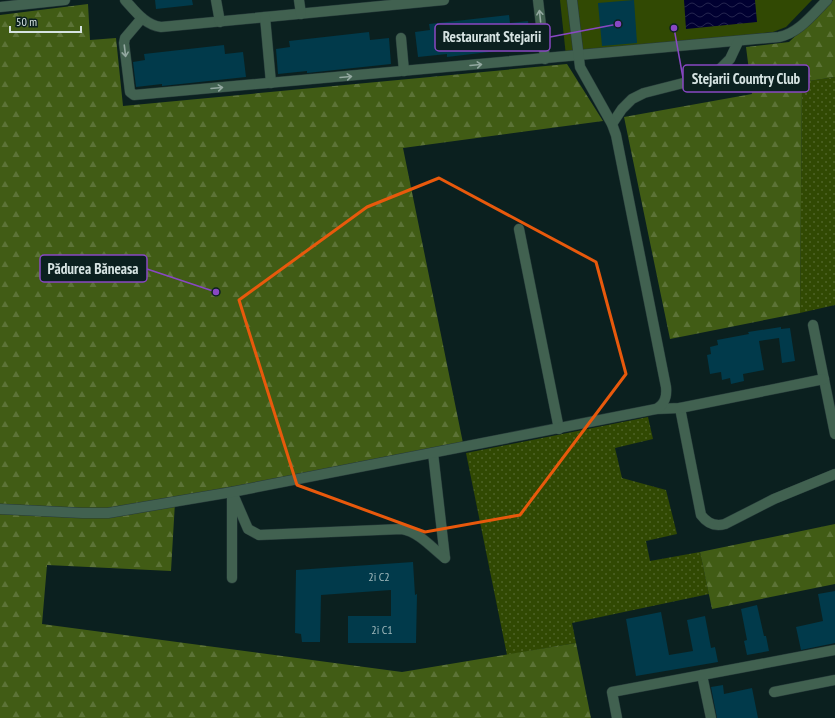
<svg xmlns="http://www.w3.org/2000/svg" width="835" height="718" viewBox="0 0 835 718" font-family="'PT Sans Narrow',sans-serif">
	<style>
		.grass { fill: url(#grass-dots) }
		.forest { fill: url(#forest-firs) }
		.green { fill: #314903 }
		.water { fill: url(#water-waves) }
		.building { fill: #013a4b }
		.lines { fill: none; stroke-linecap: round; stroke-linejoin: round }
		.minor-casing { stroke: #273b3a; stroke-width: 11 }
		.minor { stroke: #416150; stroke-width: 10 }
		.oneway { stroke: #93a8a0 }
		.marked { fill: none; stroke: #e8590c; stroke-width: 3; stroke-linejoin: round }
		.labels { text-anchor: middle; stroke-width: 3; stroke-linejoin: round; paint-order: stroke }
		.number-label { font-size: 12px; fill: #a1b9bc }
		.leader { fill: none; stroke: #8947c4; stroke-width: 1.5 }
		.callout-dot { fill: #8947c4; stroke: #0b201f; stroke-width: 1.5 }
		.callout { fill: #0b201f; stroke: #8947c4; stroke-width: 1.5 }
		.callout-label { font-size: 15px; text-anchor: middle; font-weight: bold; fill: #d6e3e2 }
	</style>
	<defs>
		<pattern id="grass-dots" width="8" height="8" patternUnits="userSpaceOnUse"><rect width="8" height="8" fill="#314903"/><path d="M2 2h.1M6 6h.1" fill="none" stroke="#4e6327" stroke-width="1.8" stroke-linecap="round"/></pattern>
		<pattern id="forest-firs" width="22" height="20" patternUnits="userSpaceOnUse"><rect width="22" height="20" fill="#415c15"/><path d="M5 1l3.5 6h-7zM16 11l3.5 6h-7z" fill="#5c7337"/></pattern>
		<pattern id="water-waves" width="16" height="10" patternUnits="userSpaceOnUse"><rect width="16" height="10" fill="#000031"/><path d="M0 5q4-4 8 0t8 0" fill="none" stroke="#24254f"/></pattern>
	</defs>
	<rect width="100%" height="100%" fill="#0b201f"/>
	<g class="grass">
		<polygon points="835,77 835,305 800,313 802,82"/>
		<polygon points="648,417 653,439 615,448 622,478 666,490 677,534 646,541 650,561 700,552 709,594 572,623 576,643 507,655 466,453"/>
	</g>
	<g class="forest">
		<polygon points="833,0 835,0 835,77 802,82 800,313 670,339 624,117 752,94 746,47 789,42"/>
		<polygon points="88,4 90,40 116,38 123,106 567,64 603,121 403,148 464,448 175,502 171,571 47,565 42,624 402,672 576,643 591,718 0,718 0,15"/>
		<polygon points="835,524 835,584 712,609 700,552"/>
	</g>
	<polygon class="green" points="560,0 812,0 786,27 773,32 566,56"/>
	<polygon class="water" points="684,0 755,0 757,22 686,29"/>
	<g class="building">
		<polygon points="155,0 192,0 193,5 156,9"/>
		<polygon points="634,0 637,43 602,46 598,3"/>
		<polygon points="509,15 510,23 528,21 531,47 447,57 447,54 418,57 415,32 430,30 429,24"/>
		<polygon points="369,32 370,40 389,38 391,64 307,73 307,71 278,74 276,49 290,47 289,41"/>
		<polygon points="224,45 225,54 243,52 246,77 162,86 162,84 136,87 133,62 145,60 144,54"/>
		<polygon points="781,327 781,329 790,328 795,361 782,363 779,338 759,341 764,370 743,374 744,381 731,384 730,378 722,380 721,372 710,374 707,355 711,354 710,347 718,345 717,340 749,334 748,332"/>
		<polygon points="413,562 415,595 417,594 416,643 348,643 348,616 391,616 391,590 321,595 320,642 302,642 301,634 295,633 296,570"/>
		<polygon points="835,591 835,643 801,650 796,627 823,621 818,594"/>
		<polygon points="757,605 764,636 766,636 769,651 747,655 744,641 747,640 741,609"/>
		<polygon points="661,612 669,655 693,651 687,620 705,616 711,648 715,647 718,662 636,676 626,619"/>
		<polygon points="723,685 724,694 752,688 758,718 717,718 711,687"/>
	</g>
	<g class="lines">
		<g class="minor-casing">
			<g id="minor">
				<path d="M125,0C135,11 145,25 161,27L444,0"/>
				<polyline points="216,0 220,22"/>
				<polyline points="299,0 301,14"/>
				<polyline points="538,0 545,59"/>
				<polyline points="0,7 65,0"/>
				<polyline points="265,17 271,83"/>
				<path d="M142,18L125,38L124,43L130,92L134,95L779,37C799,33 813,14 827,0"/>
				<polyline points="401,38 404,71"/>
				<polyline points="612,124 622,109 632,99 644,93 703,78 716,73 730,59 738,42"/>
				<polyline points="519,229 559,429"/>
				<polyline points="813,325 835,434"/>
				<path d="M680,408L701,515C707,523 715,527 725,524L774,499L835,474"/>
				<polyline points="656,409 680,408 824,379"/>
				<polyline points="433,453 445,558"/>
				<path d="M232,492L248,529L259,535L402,529C419,532 432,548 445,558"/>
				<polyline points="232,496 232,578"/>
				<path d="M0,509L82,513H108L232,492L656,409C665,404 667,397 666,387L616,135L612,124L580,67L572,0"/>
				<polyline points="702,675 711,718"/>
				<polyline points="774,692 835,680"/>
				<polyline points="617,718 612,692 835,650"/>
			</g>
		</g>
		<use href="#minor" class="minor"/>
	</g>
	<defs><path id="oneway-shaft" d="M-6 0H5M1.5-3L5.5 0L1.5 3" fill="none" stroke-width="1.6" stroke-linecap="round" stroke-linejoin="round"/></defs>
	<g class="oneway">
		<use href="#oneway-shaft" transform="translate(540 16) rotate(-96)"/>
		<use href="#oneway-shaft" transform="translate(125 51) rotate(83)"/>
		<use href="#oneway-shaft" transform="translate(476 65) rotate(-5)"/>
		<use href="#oneway-shaft" transform="translate(346 77) rotate(-5)"/>
		<use href="#oneway-shaft" transform="translate(217 88) rotate(-5)"/>
	</g>
	<path class="marked" d="M439,178L596,262L626,374L520,515L425,532L297,485L239,300L367,207Z"/>
	<g class="labels">
		<g class="number-label">
			<text x="379" y="581">2i C2</text>
			<text x="382" y="634">2i C1</text>
		</g>
	</g>
	<path class="leader" d="M618 24L550 37M674 28L683 78M216 292L147 269"/>
	<g class="callout-dot">
		<circle cx="618" cy="24" r="4"/>
		<circle cx="674" cy="28" r="4"/>
		<circle cx="216" cy="292" r="4"/>
	</g>
	<g class="callout">
		<rect x="435" y="24" width="115" height="27" rx="4"/>
		<rect x="683" y="65" width="126" height="27" rx="4"/>
		<rect x="40" y="255" width="107" height="27" rx="4"/>
	</g>
	<g class="callout-label">
		<text x="492" y="42">Restaurant Stejarii</text>
		<text x="746" y="84">Stejarii Country Club</text>
		<text x="93" y="274">Pădurea Băneasa</text>
	</g>
	<path d="M10 26v6h71v-6" fill="none" stroke="#d6e3e2" stroke-width="2"/>
	<text x="16" y="26" font-size="12" fill="#d6e3e2" stroke="#0b201f" stroke-width="3" paint-order="stroke">50 m</text>
</svg>
